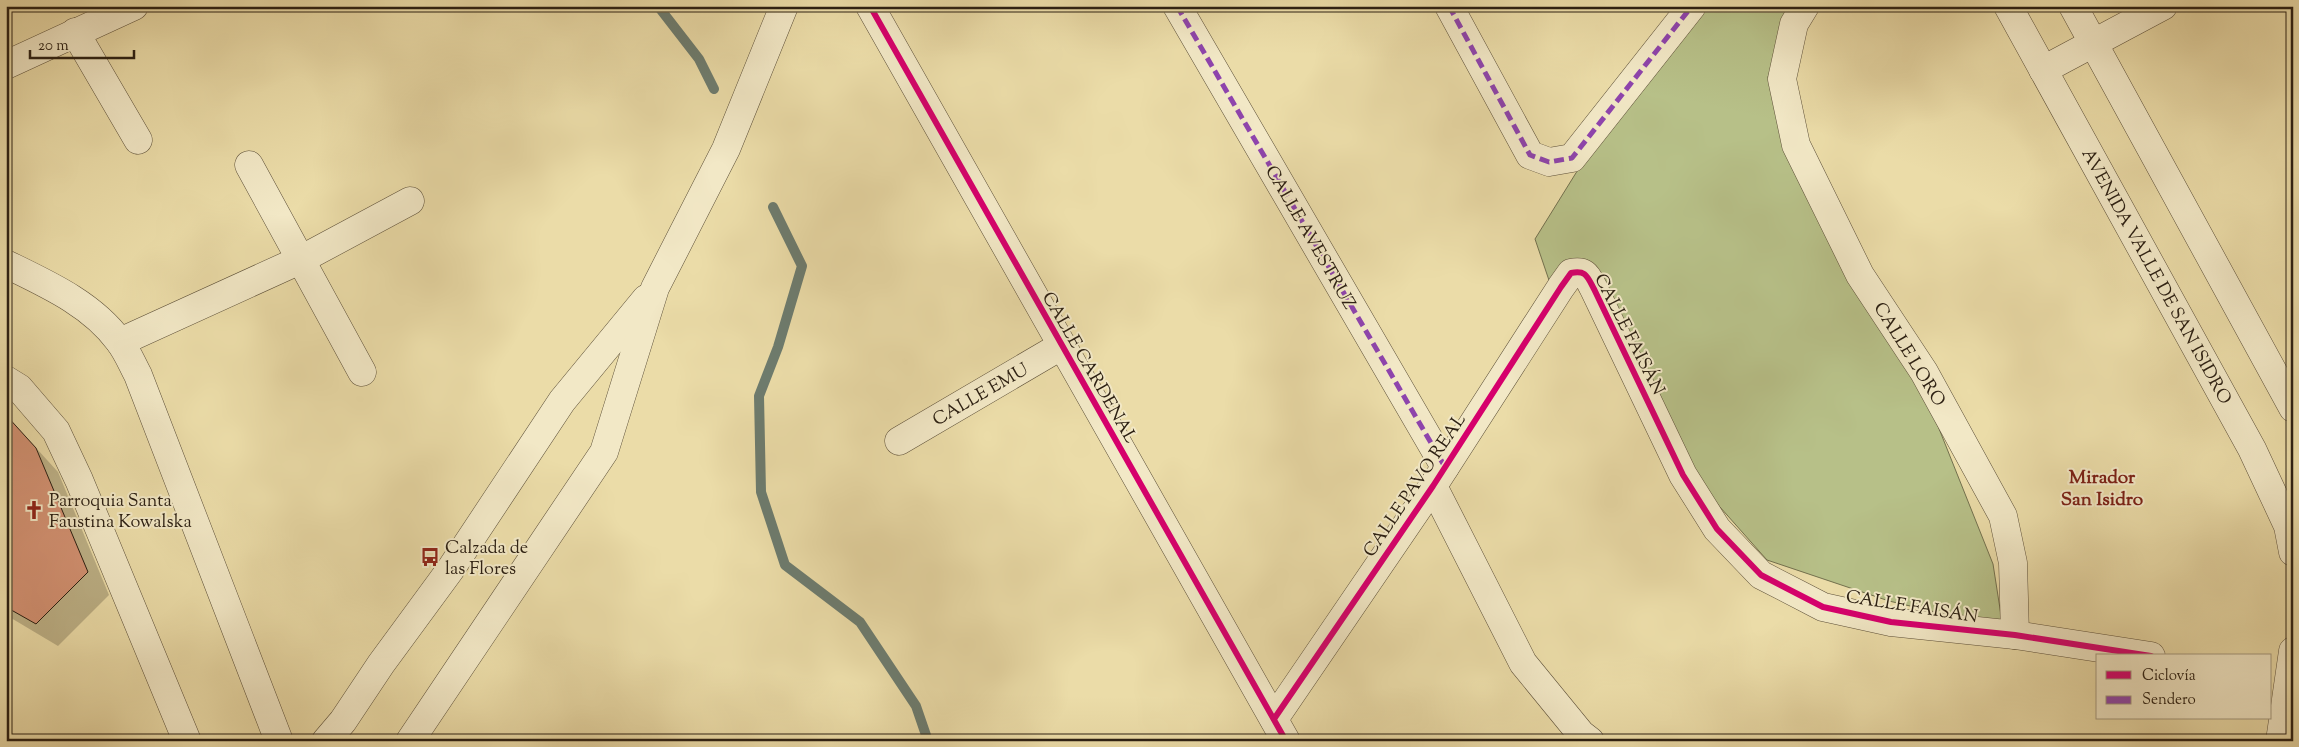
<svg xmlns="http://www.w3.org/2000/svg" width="2299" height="747" viewBox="0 0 2299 747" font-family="'Sorts Mill Goudy',serif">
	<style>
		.green { fill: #b7c088; stroke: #72704e }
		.shadow { fill: #0003 }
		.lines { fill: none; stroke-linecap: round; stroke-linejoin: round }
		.stream { stroke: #6d7c6f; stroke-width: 10 }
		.building { fill: #d29172; stroke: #2c2013 }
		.minor-casing { stroke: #5c4f38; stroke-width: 29 }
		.minor { stroke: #f2e8c6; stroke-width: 28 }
		.quiet { stroke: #8e44ad; stroke-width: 5; stroke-dasharray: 10 5; stroke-linecap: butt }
		.cycleway-casing { stroke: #f2e8c6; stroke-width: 9 }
		.cycleway { stroke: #d6006c; stroke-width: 6 }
		.labels { text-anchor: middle; stroke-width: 4; stroke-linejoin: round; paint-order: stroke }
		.street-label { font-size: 18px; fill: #2c2013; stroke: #f2e8c6 }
		.poi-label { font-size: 18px; fill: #2c2013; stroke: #f2e8c6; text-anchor: start }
		.neighbourhood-label { font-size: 19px; font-weight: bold; fill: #7a1f14; stroke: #f2e8c6 }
	</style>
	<rect width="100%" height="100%" fill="#ebdca8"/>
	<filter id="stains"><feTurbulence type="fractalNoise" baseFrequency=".004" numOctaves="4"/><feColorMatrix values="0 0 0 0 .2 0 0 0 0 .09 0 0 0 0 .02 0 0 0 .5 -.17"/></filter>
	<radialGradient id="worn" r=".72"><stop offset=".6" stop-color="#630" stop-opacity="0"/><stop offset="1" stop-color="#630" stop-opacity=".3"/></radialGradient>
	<polygon class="green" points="1701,6 1796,6 1768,77 1790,148 1918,376 1993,564 2003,628 1889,601 1767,560 1688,471 1581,266 1554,295 1535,239 1615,110"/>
	<polygon class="shadow" points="6,415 58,472 109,595 58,646 6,615"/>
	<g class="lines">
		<g class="stream">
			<polyline points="658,6 699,59 714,89"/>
			<polyline points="773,207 802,266 778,347 759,396 761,492 785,565 860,622 916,706 928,741"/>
		</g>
	</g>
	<polygon class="building" points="6,415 36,448 88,572 36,624 6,607"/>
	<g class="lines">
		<g class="minor-casing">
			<g id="minor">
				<polyline points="870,6 1286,741"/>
				<polyline points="1177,6 1445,467"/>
				<polyline points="1449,6 1530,155 1549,162 1572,158 1692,6"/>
				<polyline points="1805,6 1794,24 1782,79 1796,145 1860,275 1924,372 2003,516 2013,563 2015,635"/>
				<polyline points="2008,6 2252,449 2288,526 2293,552"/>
				<polyline points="2073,6 2293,408"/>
				<polyline points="75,32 138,140"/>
				<polyline points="6,65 134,6"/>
				<polyline points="2043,70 2163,6"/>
				<polyline points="249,165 362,372"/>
				<path d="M6,264C47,284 92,304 119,341C127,351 132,364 138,375L279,741"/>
				<polyline points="120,342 300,260 410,201"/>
				<polyline points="6,380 19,388 56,431 79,480 187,741"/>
				<polyline points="899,441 1061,346"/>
				<polyline points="1433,486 1523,663 1581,734 1590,741"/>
				<path d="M1274,719L1433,486L1561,287L1571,273C1586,270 1587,276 1594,289L1683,475L1717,529L1761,575L1823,607L1891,622L2015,635L2151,656"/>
				<polyline points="326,741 343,721 381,664 450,570 562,401 646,299"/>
				<polyline points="410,741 604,452 655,288 726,149 784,6"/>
				<polyline points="2280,741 2293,651"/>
			</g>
		</g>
		<use href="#minor" class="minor"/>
		<g class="quiet">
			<polyline points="1177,6 1445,467"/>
			<polyline points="1449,6 1530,155 1549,162 1572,158 1692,6"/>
		</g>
		<g class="cycleway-casing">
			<g id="cycleway">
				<polyline points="870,6 1286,741"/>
				<path d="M1274,719L1433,486L1561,287L1571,273C1586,270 1587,276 1594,289L1683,475L1717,529L1761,575L1823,607L1891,622L2015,635L2151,656"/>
			</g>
		</g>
		<use href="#cycleway" class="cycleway"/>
	</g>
	<defs>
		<g id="church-bare" transform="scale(1.5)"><path d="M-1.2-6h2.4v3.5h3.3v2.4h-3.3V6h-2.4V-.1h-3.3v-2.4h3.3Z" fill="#8f2418" stroke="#f2e8c6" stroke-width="2.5" paint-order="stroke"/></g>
		<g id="bus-bare" transform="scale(1.5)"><path d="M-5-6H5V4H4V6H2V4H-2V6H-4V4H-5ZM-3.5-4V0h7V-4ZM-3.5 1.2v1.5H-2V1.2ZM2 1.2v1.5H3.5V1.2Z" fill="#8f2418" stroke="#f2e8c6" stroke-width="2.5" paint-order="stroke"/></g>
	</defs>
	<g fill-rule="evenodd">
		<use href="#church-bare" x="34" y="510"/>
		<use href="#bus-bare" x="430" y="557"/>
	</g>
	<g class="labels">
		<g class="street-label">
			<text transform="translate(1311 237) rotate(60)" y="6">CALLE AVESTRUZ</text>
			<text transform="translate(2157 276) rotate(61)" y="6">AVENIDA VALLE DE SAN ISIDRO</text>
			<text transform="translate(1630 334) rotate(63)" y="6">CALLE FAISÁN</text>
			<text transform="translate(1910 354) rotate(58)" y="6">CALLE LORO</text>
			<text transform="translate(1090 367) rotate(60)" y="6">CALLE CARDENAL</text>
			<text transform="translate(980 394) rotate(-30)" y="6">CALLE EMU</text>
			<text transform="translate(1414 485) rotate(-56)" y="6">CALLE PAVO REAL</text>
			<text transform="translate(1912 606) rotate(9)" y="6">CALLE FAISÁN</text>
		</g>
		<g class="poi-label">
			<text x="49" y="506">Parroquia Santa<tspan x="49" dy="21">Faustina Kowalska</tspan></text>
			<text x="445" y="553">Calzada de<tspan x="445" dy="21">las Flores</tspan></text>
		</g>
		<g class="neighbourhood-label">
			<text x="2102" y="483">Mirador<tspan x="2102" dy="22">San Isidro</tspan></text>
		</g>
	</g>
	<rect width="2299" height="747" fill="none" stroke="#ebdca8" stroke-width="25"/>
	<rect x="8" y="8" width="2284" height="732" fill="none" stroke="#2c2013" stroke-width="2.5"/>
	<rect x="12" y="12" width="2274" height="722" fill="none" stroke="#2c2013"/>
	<rect x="2096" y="654" width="175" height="65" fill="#f2e8c6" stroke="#a3987e"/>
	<rect x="2106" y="671" width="25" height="8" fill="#d6006c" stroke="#a3987e"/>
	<text x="2142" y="680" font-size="15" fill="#2c2013">Ciclovía</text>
	<rect x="2106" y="696" width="25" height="8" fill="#8e44ad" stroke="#a3987e"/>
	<text x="2142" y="704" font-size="15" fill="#2c2013">Sendero</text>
	<path d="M30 50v8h104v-8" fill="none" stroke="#2c2013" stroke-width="2.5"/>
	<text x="38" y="50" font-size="15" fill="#2c2013" stroke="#f2e8c6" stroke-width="4" paint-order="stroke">20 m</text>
	<rect width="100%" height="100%" filter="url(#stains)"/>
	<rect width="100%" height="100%" fill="url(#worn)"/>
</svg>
